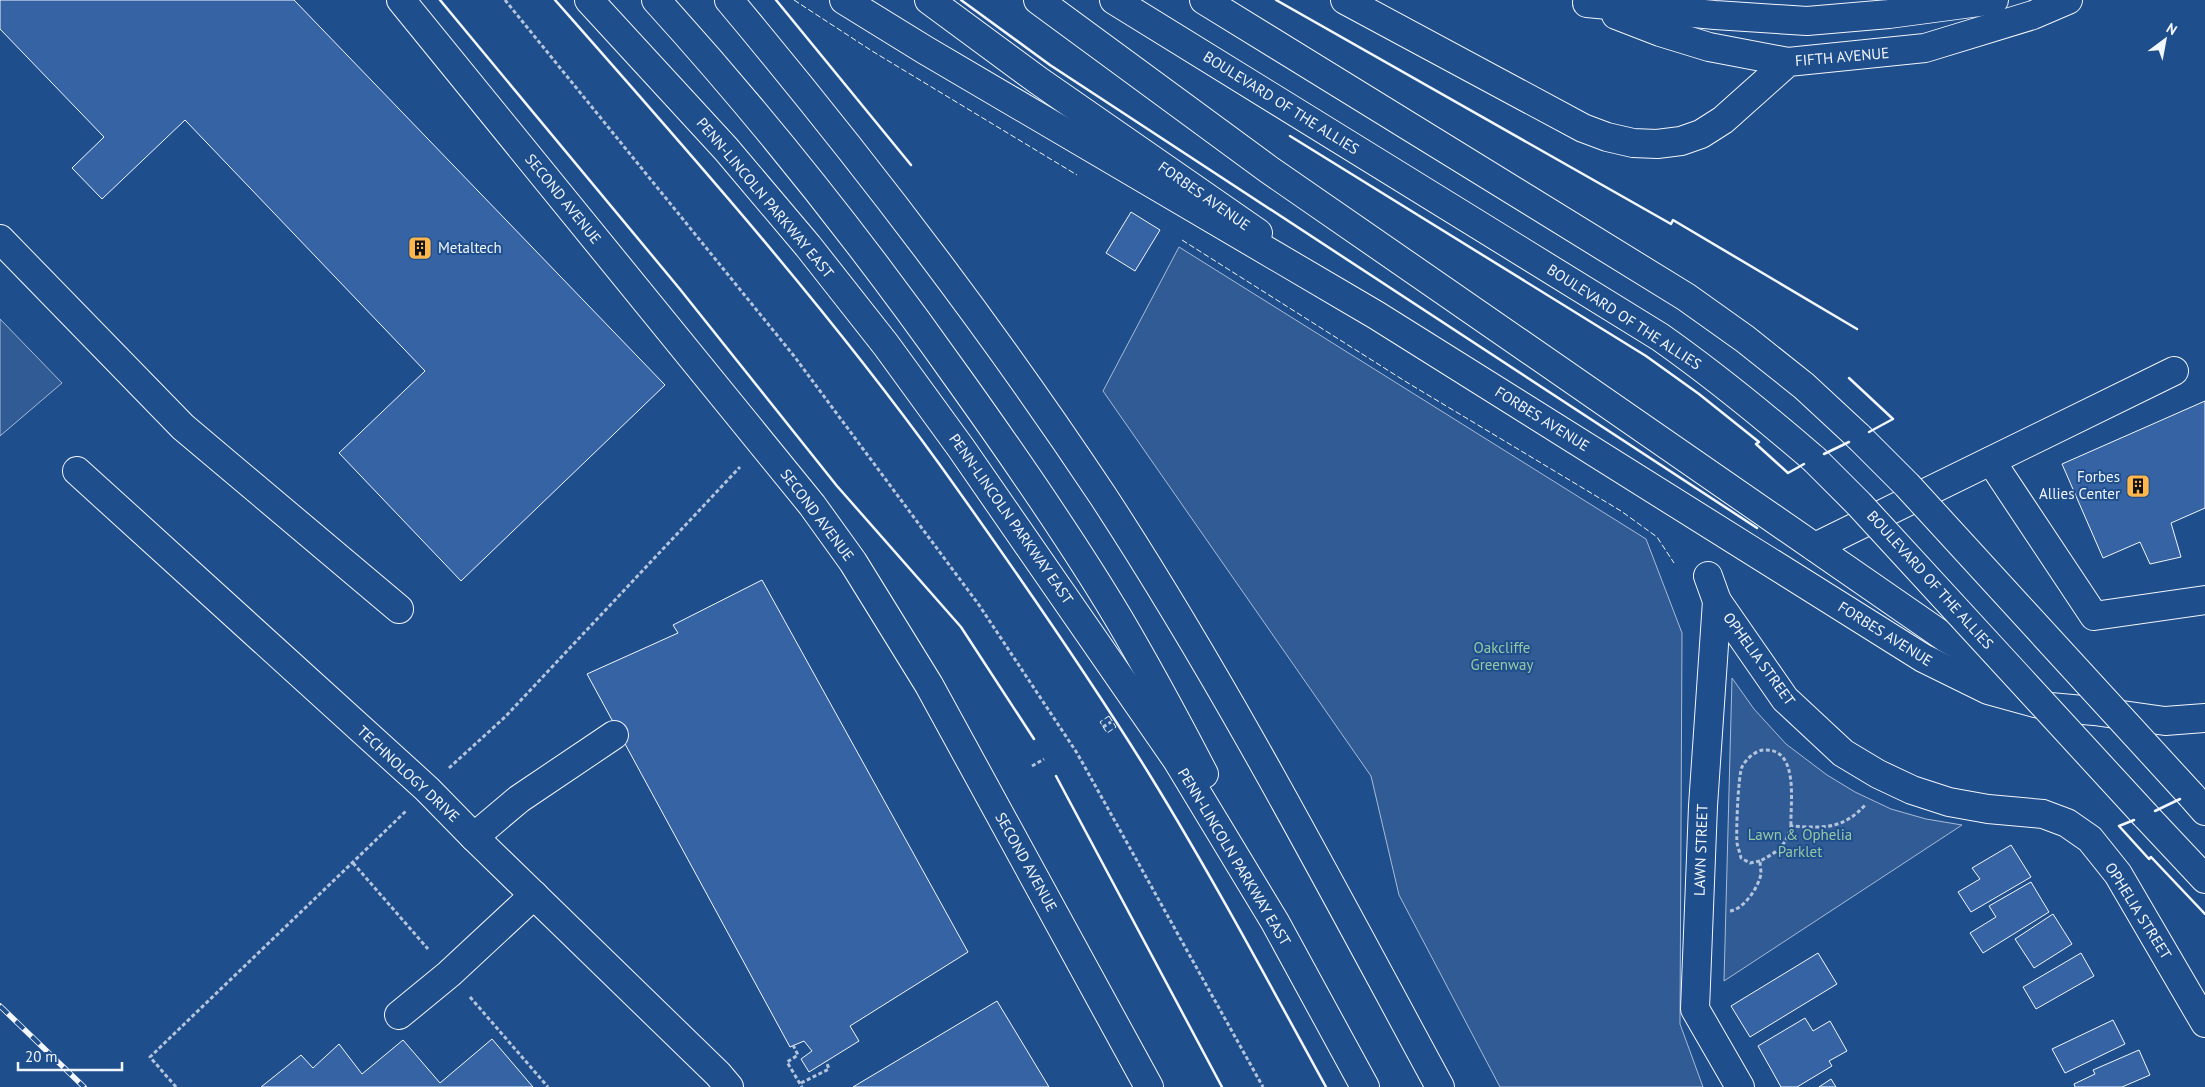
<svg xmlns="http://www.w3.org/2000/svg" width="2205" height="1087" viewBox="0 0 2205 1087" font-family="'PT Sans',sans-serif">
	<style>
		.built { fill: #305b95; stroke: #a8bbd7 }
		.building { fill: #3563a3; stroke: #f2f6ff }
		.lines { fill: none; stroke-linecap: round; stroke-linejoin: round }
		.minor-casing { stroke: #f2f6ff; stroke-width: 30 }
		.major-casing { stroke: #f2f6ff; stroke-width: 30 }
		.highway-casing { stroke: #f2f6ff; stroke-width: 30 }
		.path { stroke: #b3c4dc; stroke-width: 3; stroke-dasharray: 4 2.5; stroke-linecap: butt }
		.minor { stroke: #1f4e8c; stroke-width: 28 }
		.major { stroke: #1f4e8c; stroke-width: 28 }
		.highway { stroke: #1f4e8c; stroke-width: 28 }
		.rail-casing { stroke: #f2f6ff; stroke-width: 5.5 }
		.rail { stroke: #1f4e8c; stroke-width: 4; stroke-dasharray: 11; stroke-linecap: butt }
		.major-bridge-casing { stroke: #f2f6ff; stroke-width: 30; stroke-linecap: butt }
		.major-bridge { stroke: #1f4e8c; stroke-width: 28 }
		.fence { stroke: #f2f6ff; stroke-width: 1; stroke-dasharray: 6 2.5; stroke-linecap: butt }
		.wall { stroke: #f2f6ff; stroke-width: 2.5 }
		.labels { text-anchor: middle; stroke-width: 4; stroke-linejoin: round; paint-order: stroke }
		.street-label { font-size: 15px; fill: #f2f6ff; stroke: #1f4e8c }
		.poi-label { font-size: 15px; fill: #f2f6ff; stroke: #1f4e8c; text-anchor: start }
		.park-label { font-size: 15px; fill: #97c8a6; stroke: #1f4e8c }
	</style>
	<rect width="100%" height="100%" fill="#1f4e8c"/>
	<g class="built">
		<polygon points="1179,247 1646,539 1682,633 1680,1024 1703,1087 1500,1087 1399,895 1371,776 1103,391"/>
		<polygon points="0,319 62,383 0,436"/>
		<polygon points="1732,678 1754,709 1786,744 1827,775 1855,792 1891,809 1926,819 1962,825 1724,981"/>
	</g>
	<g class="building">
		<polygon points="0,0 294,0 665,385 461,581 339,453 425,371 185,120 102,199 72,168 104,137 0,29"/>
		<polygon points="1131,212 1160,230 1135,271 1106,253"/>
		<polygon points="2205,401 2205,508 2171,523 2181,557 2150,564 2140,542 2103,558 2062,464"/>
		<polygon points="762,580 968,952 850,1026 859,1041 809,1072 801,1059 812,1051 804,1041 790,1047 587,674 678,633 673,625"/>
		<polygon points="2011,845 2031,877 1971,912 1958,892 1980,879 1972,868"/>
		<polygon points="2031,882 2049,912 1983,953 1970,933 1996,917 1989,906"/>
		<polygon points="2053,914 2072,944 2034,968 2015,939"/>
		<polygon points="1818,953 1837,984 1750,1037 1731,1006"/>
		<polygon points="2081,953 2094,976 2036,1009 2023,987"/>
		<polygon points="997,1001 1049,1087 853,1087"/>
		<polygon points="1805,1018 1813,1031 1830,1021 1847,1051 1829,1061 1832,1066 1797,1087 1781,1087 1758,1046"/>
		<polygon points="2113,1020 2125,1044 2065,1073 2052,1049"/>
		<polygon points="492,1039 533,1087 261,1087 301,1055 313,1068 339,1044 362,1074 403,1040 440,1083"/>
		<polygon points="2139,1050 2150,1075 2122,1087 2075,1087 2074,1084 2095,1074 2093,1070"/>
		<polygon points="1831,1079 1836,1087 1819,1087"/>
	</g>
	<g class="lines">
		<g class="minor-casing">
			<g id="minor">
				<polyline points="0,239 183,427 399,609"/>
				<polyline points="1991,461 2094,616 2205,600"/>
				<polyline points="77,471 427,789 474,837 718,1074 729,1087"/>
				<polyline points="1815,547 2174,371"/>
				<polyline points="1708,576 1717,601 1785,699 1843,753 1878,774 1912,790 1949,802 1988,809 2043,814 2067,823 2090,839 2118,874 2205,1023"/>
				<polyline points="1717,601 1703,806 1695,1009 1740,1087"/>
				<polyline points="474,837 519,799 614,735"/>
				<polyline points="399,1015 449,974 534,895"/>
			</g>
		</g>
		<g class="major-casing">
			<g id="major">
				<polyline points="401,0 812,505 853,562 929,685 1149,1087"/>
				<polyline points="929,0 1039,81 1258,233"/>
				<path d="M1114,0L1660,337C1714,375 1764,416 1814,459"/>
				<polyline points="1204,0 1686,297 1745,339 1804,386 1859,437"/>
				<polyline points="1587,3 1715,15 1807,21 1889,14 1994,0"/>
				<polyline points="1616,15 1660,32 1709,47 1788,62"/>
				<polyline points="2191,795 2205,811"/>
				<polyline points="2145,815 2205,879"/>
			</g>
		</g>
		<g class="highway-casing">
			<g id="highway">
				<polyline points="589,0 726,149 808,246 886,345 961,448 1177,760 1275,922 1365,1087"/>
				<path d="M656,0C765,120 866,248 960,381C1015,458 1070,537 1119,619C1149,670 1177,722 1204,774"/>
				<path d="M729,0C862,159 988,323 1103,496C1227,686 1332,888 1440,1087"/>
				<polyline points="844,0 925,50 1376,315 1923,658 1988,690 2050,707 2094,711 2165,721 2205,718"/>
				<polyline points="1038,0 1268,169 1946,638 2017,677"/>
				<polyline points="1345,0 1583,128 1607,137 1633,143 1657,144 1681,141 1701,134 1723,120 1788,62 1925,48 2033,15 2068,0"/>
			</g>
		</g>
		<g class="path">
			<polyline points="505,0 794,356 979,605 1077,753 1263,1087"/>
			<polyline points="1103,727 1111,722"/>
			<polyline points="1032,766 1044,759"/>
			<polyline points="449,768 505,717 740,467"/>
			<path d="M1760,861L1750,863L1741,858C1740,853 1738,848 1737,843C1736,832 1738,776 1742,767C1745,760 1755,751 1763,750C1800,747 1790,803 1791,826"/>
			<polyline points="353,863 428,949"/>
			<path d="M1730,911C1744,909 1758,888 1761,874C1761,870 1760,865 1760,861C1779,851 1785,847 1791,826C1823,828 1843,830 1866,804"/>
			<polyline points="470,997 548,1087"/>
			<polyline points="793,1045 798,1055 787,1062 802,1087"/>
			<polyline points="801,1083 829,1069 826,1061"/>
			<polyline points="176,1087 150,1057 406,811"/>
		</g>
		<use href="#minor" class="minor"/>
		<use href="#major" class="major"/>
		<use href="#highway" class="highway"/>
		<g class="rail-casing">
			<polyline id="rail" points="0,1006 84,1087"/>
		</g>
		<use href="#rail" class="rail"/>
		<g class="major-bridge-casing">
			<g id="major-bridge">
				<polyline points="1859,437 1907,485 2191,795"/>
				<polyline points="1814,459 1859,504 2145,815"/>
			</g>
		</g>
		<use href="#major-bridge" class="major-bridge"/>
		<g class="fence">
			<polyline points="794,0 872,51 1077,175"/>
			<polyline points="1182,240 1408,383 1621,511 1657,537 1674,563"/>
			<polygon points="1109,716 1116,727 1107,733 1100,722"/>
		</g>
		<g class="wall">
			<polyline points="440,0 679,288 837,486 961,627 1034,739"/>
			<path d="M555,0C688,151 822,302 940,465C1013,567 1085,670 1151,777C1213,878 1269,983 1326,1087"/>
			<polyline points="776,0 911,165"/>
			<polyline points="961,0 1050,65 1757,528"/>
			<polyline points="1276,0 1671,224 1673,220 1857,329"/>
			<polyline points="1290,136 1646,356 1699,394 1759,442 1756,444 1788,473 1804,464"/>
			<polyline points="1849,378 1893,419 1869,432"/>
			<polyline points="1824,454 1849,442"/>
			<polyline points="1056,776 1222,1087"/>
			<polyline points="2155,811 2180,799"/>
			<polyline points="2134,820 2119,826 2149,859 2151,857 2205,914"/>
		</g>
	</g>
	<defs>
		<g id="building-square" transform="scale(1.25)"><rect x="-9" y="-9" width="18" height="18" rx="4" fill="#ffb74d" stroke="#1f4e8c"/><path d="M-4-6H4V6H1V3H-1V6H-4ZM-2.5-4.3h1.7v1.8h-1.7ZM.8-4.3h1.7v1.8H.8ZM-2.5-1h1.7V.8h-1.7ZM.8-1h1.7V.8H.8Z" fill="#111"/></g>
	</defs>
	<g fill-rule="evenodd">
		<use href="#building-square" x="420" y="248"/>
		<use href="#building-square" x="2138" y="486"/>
	</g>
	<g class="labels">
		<g class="street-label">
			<text transform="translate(1842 57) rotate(-5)" y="5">FIFTH AVENUE</text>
			<text transform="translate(1281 103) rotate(32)" y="5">BOULEVARD OF THE ALLIES</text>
			<text transform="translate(1204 196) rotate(35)" y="5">FORBES AVENUE</text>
			<text transform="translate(765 198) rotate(50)" y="5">PENN-LINCOLN PARKWAY EAST</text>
			<text transform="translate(563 199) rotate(51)" y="5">SECOND AVENUE</text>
			<text transform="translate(1624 317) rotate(33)" y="5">BOULEVARD OF THE ALLIES</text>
			<text transform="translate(1542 419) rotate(32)" y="5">FORBES AVENUE</text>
			<text transform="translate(817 515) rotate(53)" y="5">SECOND AVENUE</text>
			<text transform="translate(1011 519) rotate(55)" y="5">PENN-LINCOLN PARKWAY EAST</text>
			<text transform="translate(1930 580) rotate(48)" y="5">BOULEVARD OF THE ALLIES</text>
			<text transform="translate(1885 634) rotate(32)" y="5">FORBES AVENUE</text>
			<text transform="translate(1759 659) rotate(54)" y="5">OPHELIA STREET</text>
			<text transform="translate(408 774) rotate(43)" y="5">TECHNOLOGY DRIVE</text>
			<text transform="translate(1701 850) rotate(-88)" y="5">LAWN STREET</text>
			<text transform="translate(1234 857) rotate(59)" y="5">PENN-LINCOLN PARKWAY EAST</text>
			<text transform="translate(1026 862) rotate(61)" y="5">SECOND AVENUE</text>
			<text transform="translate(2138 911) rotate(58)" y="5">OPHELIA STREET</text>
		</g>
		<g class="poi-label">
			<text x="438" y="253">Metaltech</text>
			<text x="2120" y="482" text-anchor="end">Forbes<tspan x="2120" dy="17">Allies Center</tspan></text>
		</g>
		<g class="park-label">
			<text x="1502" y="653">Oakcliffe<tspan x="1502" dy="17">Greenway</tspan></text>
			<text x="1800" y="840">Lawn &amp; Ophelia<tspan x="1800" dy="17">Parklet</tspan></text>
		</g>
	</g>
	<g transform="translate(2165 40) rotate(32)" stroke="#1f4e8c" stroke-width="4" paint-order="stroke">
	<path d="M0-4L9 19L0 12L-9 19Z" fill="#f2f6ff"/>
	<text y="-8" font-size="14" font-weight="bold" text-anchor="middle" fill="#f2f6ff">N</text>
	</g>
	<path d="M18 1062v8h104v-8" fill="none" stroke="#f2f6ff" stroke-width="2.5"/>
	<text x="25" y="1062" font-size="15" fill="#f2f6ff" stroke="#1f4e8c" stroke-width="4" paint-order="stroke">20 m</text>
</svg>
